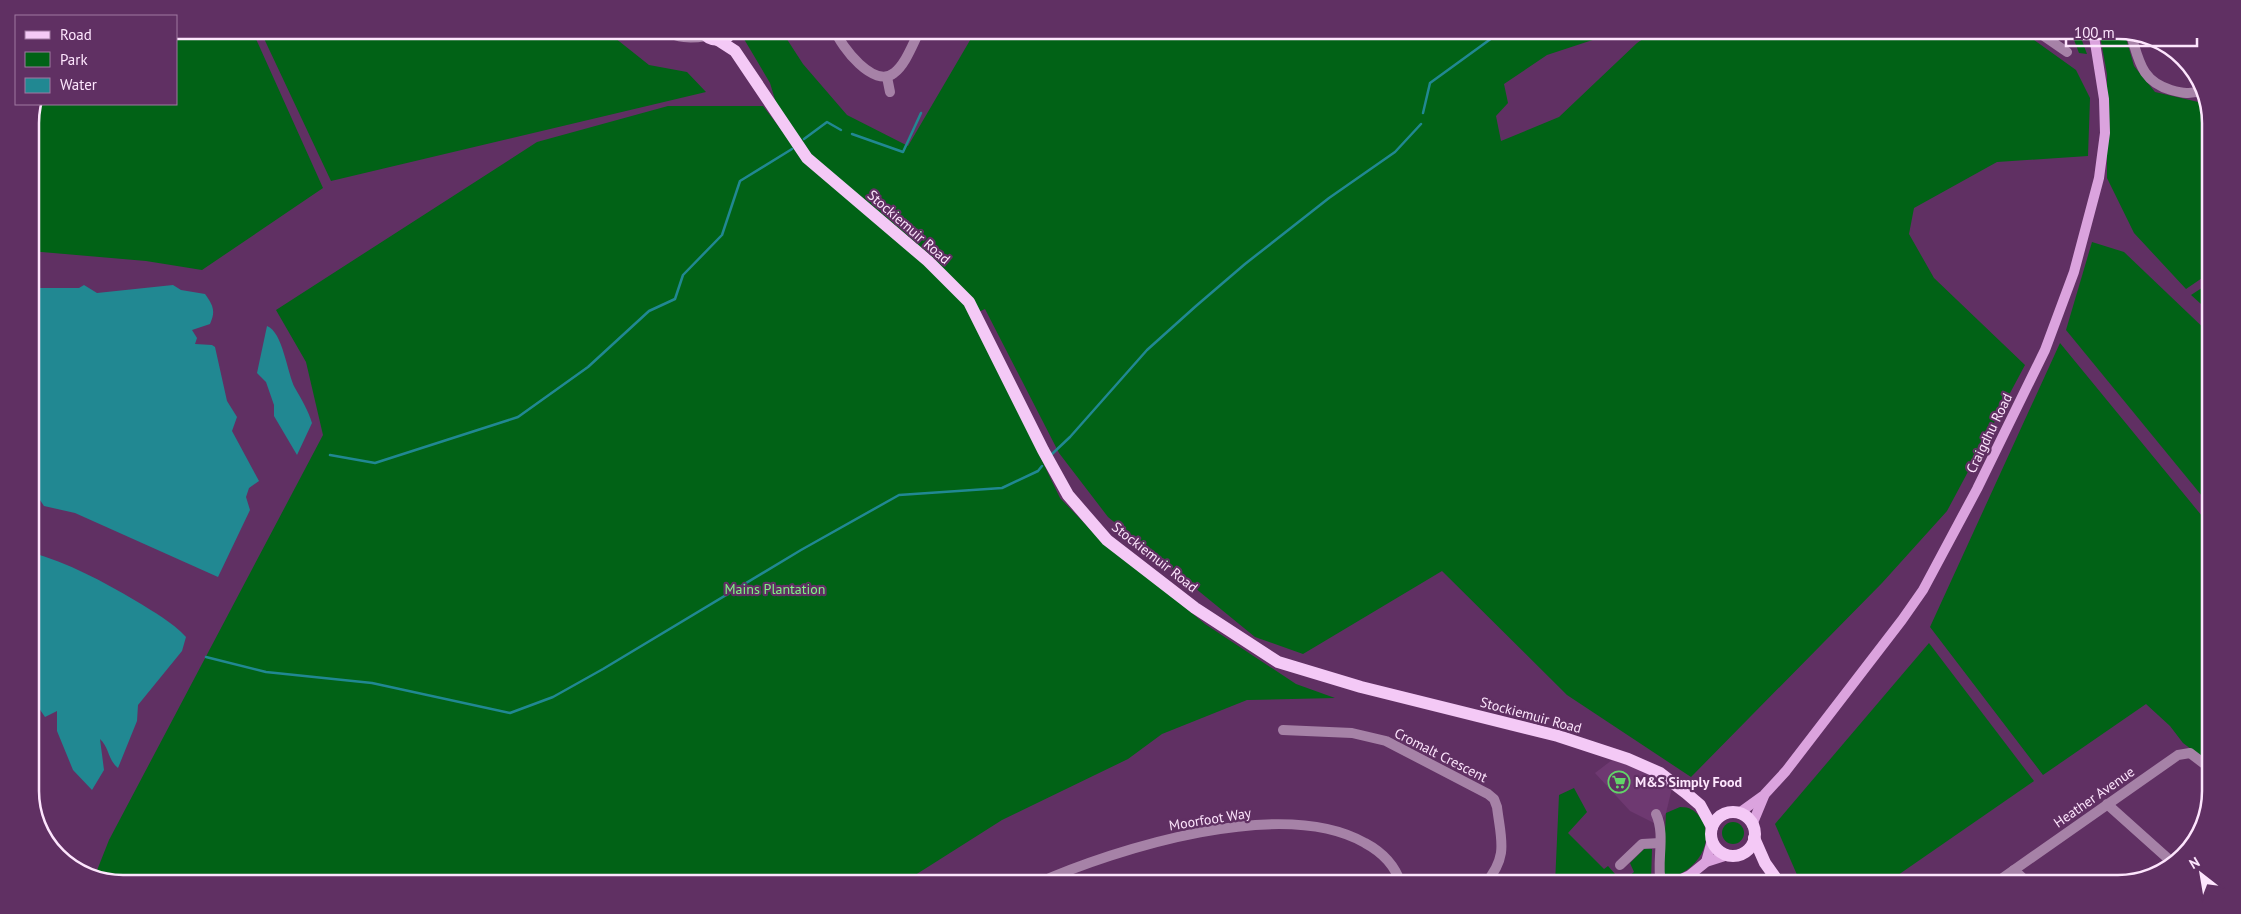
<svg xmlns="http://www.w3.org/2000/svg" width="2241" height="914" viewBox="0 0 2241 914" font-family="'PT Sans',sans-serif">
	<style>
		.built { fill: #6e3971 }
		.green { fill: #016216 }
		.water { fill: #218892 }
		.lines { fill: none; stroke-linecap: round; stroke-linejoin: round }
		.stream { stroke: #218892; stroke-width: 2.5 }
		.street { stroke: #a682a7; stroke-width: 10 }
		.secondary { stroke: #dba3de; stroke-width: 10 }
		.primary { stroke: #f4c9f6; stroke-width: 12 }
		.labels { text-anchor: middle; stroke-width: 4.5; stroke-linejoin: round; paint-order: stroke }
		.street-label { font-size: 14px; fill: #fde5fd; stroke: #603063 }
		.park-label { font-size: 14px; fill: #82f487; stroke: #603063 }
		.poi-label { font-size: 14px; font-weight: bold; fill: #fde5fd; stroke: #603063; text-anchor: start }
		.rim { fill: none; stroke: #fde5fd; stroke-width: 2.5 }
	</style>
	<rect width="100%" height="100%" fill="#603063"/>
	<polygon class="built" points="1612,760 1643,770 1672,788 1666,813 1658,825 1630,811 1595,773"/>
	<g class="green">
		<polygon points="176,30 252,30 323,188 202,270 146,261 30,251 30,117 36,104 176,104"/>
		<polygon points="260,30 605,30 649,65 687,72 706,92 331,181"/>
		<polygon points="746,30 781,30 803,64 847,115 908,146 976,30 1623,30 1547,55 1504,84 1508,103 1496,116 1501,141 1559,117 1637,43 1656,30 2020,30 2076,70 2090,98 2088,156 1997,162 1914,208 1909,234 1934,278 2025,365 1947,511 1882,583 1691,777 1567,695 1442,571 1303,654 1255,637 1108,517 1059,453 985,309 972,315 1060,498 1091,530 1205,624 1296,684 1335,698 1247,700 1162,734 1128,759 1002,820 901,884 122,884 94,878 109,840 323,435 306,362 276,310 537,142 668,106 763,106 786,136 770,83 744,39"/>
		<polygon points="2052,30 2078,30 2087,54 2079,53 2073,37 2059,36"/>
		<polygon points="2099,30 2124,31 2134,66 2155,92 2207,104 2211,117 2211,272 2186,289 2134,233 2107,178 2107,74"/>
		<polygon points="2092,242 2124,252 2211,335 2211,507 2066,330"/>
		<polygon points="2211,282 2211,313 2191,295"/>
		<polygon points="2060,343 2211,527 2211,764 2183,743 2170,726 2146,704 2043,775 1930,627"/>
		<polygon points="1929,643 2034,781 1885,884 1801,884 1775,824"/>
		<polygon points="1574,788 1587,812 1568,833 1604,869 1608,866 1622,882 1634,872 1630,863 1645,848 1652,849 1651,881 1649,884 1555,884 1559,795"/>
		<path d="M1680,807C1690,807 1694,810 1700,817C1717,841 1696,872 1670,877L1666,876L1663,870L1666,813Z"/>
		<circle cx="1733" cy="833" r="11"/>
	</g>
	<g class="water">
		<path d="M84,285L97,293L173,285L181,290L205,294C213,305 216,311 210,324L192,330L197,338L195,344L212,345L215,347L227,401L237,417L232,431L259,481L249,488L246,497L250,510L218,577L75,513L44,506L30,485V292L39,288H79Z"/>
		<path d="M267,326C283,332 287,373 295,388C302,400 308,410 312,423L297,455L274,416V405L266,382L257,373Z"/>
		<path d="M30,552C69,563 102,581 136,601C154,612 172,622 186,637L182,651L138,705L137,721L118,768C108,760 109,747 100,739L104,770L92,790L73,770L57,731V711L45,717L30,695Z"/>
	</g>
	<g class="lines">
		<g class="stream">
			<polyline points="965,35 967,30"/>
			<polyline points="1423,113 1430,83 1503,30"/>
			<polyline points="852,134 903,152 921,113"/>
			<polyline points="804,139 827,122 841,130"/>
			<polyline points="1052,454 1070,437 1147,350 1196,306 1245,264 1329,198 1395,152 1421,124"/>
			<polyline points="330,455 375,463 518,417 588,367 649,311 675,299 683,275 722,235 740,181 792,149"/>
			<polyline points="206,657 266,672 372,683 510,713 553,697 603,669 801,550 899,495 1002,488 1038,471 1042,466"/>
		</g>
		<g class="street">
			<path d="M663,30C679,38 689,39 706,36"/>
			<path d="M835,30C841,47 874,89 894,73C906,64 913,43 920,30"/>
			<polyline points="2035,30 2067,52"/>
			<path d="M2130,32C2139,59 2140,81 2171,90C2182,93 2191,95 2202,90"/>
			<polyline points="887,77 890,92"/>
			<path d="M1283,730L1352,733L1386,741L1488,794L1494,799L1497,807C1501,840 1509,856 1485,884"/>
			<polyline points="2107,804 2174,864"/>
			<path d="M1656,814C1666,836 1656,861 1661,884"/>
			<polyline points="1620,865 1642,844 1660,843"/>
			<polyline points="2014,870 2029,884"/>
			<path d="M1036,884C1117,848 1283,796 1365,843C1382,852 1395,865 1401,884"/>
			<polyline points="1994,884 2178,755 2190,753 2211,769"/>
		</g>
		<g class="secondary">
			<polyline points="1739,813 1764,795 1786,771 1902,620 1923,590 1977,489 2045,350 2074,272 2099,178 2105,133 2104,99 2093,30"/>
			<polyline points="1752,825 1764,796"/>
			<polyline points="1706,862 1712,840"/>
			<polyline points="1671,884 1690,875 1706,862 1728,855"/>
		</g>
		<g class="primary">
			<path d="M701,30C710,43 725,43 734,30"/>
			<polyline points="718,40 735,51 807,158 928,261 969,302 1043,450 1068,495 1107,540 1195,608 1278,662 1361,687 1558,736 1628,759 1660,773 1686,793 1700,805 1712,827"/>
			<circle cx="1733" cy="834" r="22"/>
			<polyline points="1754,838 1765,863 1780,884"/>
		</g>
	</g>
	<defs>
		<g id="supermarket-ring" transform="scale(1.125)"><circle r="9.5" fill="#603063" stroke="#62d469" stroke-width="1.5"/><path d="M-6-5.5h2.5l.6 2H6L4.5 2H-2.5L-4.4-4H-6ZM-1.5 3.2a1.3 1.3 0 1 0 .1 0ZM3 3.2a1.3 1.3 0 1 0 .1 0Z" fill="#62d469"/></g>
	</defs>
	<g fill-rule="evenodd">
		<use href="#supermarket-ring" x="1619" y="782"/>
	</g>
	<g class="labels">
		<g class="street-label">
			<text transform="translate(909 227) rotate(41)" y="5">Stockiemuir Road</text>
			<text transform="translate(1989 433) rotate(-64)" y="5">Craigdhu Road</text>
			<text transform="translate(1155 557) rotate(38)" y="5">Stockiemuir Road</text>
			<text transform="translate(1531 715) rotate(15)" y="5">Stockiemuir Road</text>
			<text transform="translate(1441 755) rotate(27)" y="5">Cromalt Crescent</text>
			<text transform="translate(2094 797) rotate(-35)" y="5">Heather Avenue</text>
			<text transform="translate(1210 819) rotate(-9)" y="5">Moorfoot Way</text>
		</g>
		<g class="park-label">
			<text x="775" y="594">Mains Plantation</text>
		</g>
		<g class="poi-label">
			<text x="1635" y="787">M&amp;S Simply Food</text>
		</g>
	</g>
	<path d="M0 0H2241V914H0ZM123 39H2118A84 84 0 0 1 2202 123V791A84 84 0 0 1 2118 875H123A84 84 0 0 1 39 791V123A84 84 0 0 1 123 39Z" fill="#603063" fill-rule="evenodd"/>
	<path class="rim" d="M123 39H2118A84 84 0 0 1 2202 123V791A84 84 0 0 1 2118 875H123A84 84 0 0 1 39 791V123A84 84 0 0 1 123 39Z"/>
	<rect x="15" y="15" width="162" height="90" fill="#603063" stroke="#9f78a1"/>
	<rect x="25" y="31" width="25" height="8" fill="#f4c9f6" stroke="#9f78a1"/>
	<text x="60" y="40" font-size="15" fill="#fde5fd">Road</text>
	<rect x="25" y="52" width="25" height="15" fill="#016216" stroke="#9f78a1"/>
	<text x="60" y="65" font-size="15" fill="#fde5fd">Park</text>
	<rect x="25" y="78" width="25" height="15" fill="#218892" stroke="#9f78a1"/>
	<text x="60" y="90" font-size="15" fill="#fde5fd">Water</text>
	<g transform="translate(2201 874) rotate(329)" stroke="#603063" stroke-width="4" paint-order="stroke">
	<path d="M0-4L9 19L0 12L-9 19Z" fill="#fde5fd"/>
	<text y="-8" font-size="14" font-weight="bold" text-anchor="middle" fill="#fde5fd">N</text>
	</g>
	<path d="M2066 38v8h131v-8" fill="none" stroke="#fde5fd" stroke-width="2.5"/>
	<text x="2074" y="38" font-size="15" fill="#fde5fd" stroke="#603063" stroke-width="4" paint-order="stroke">100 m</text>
</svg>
